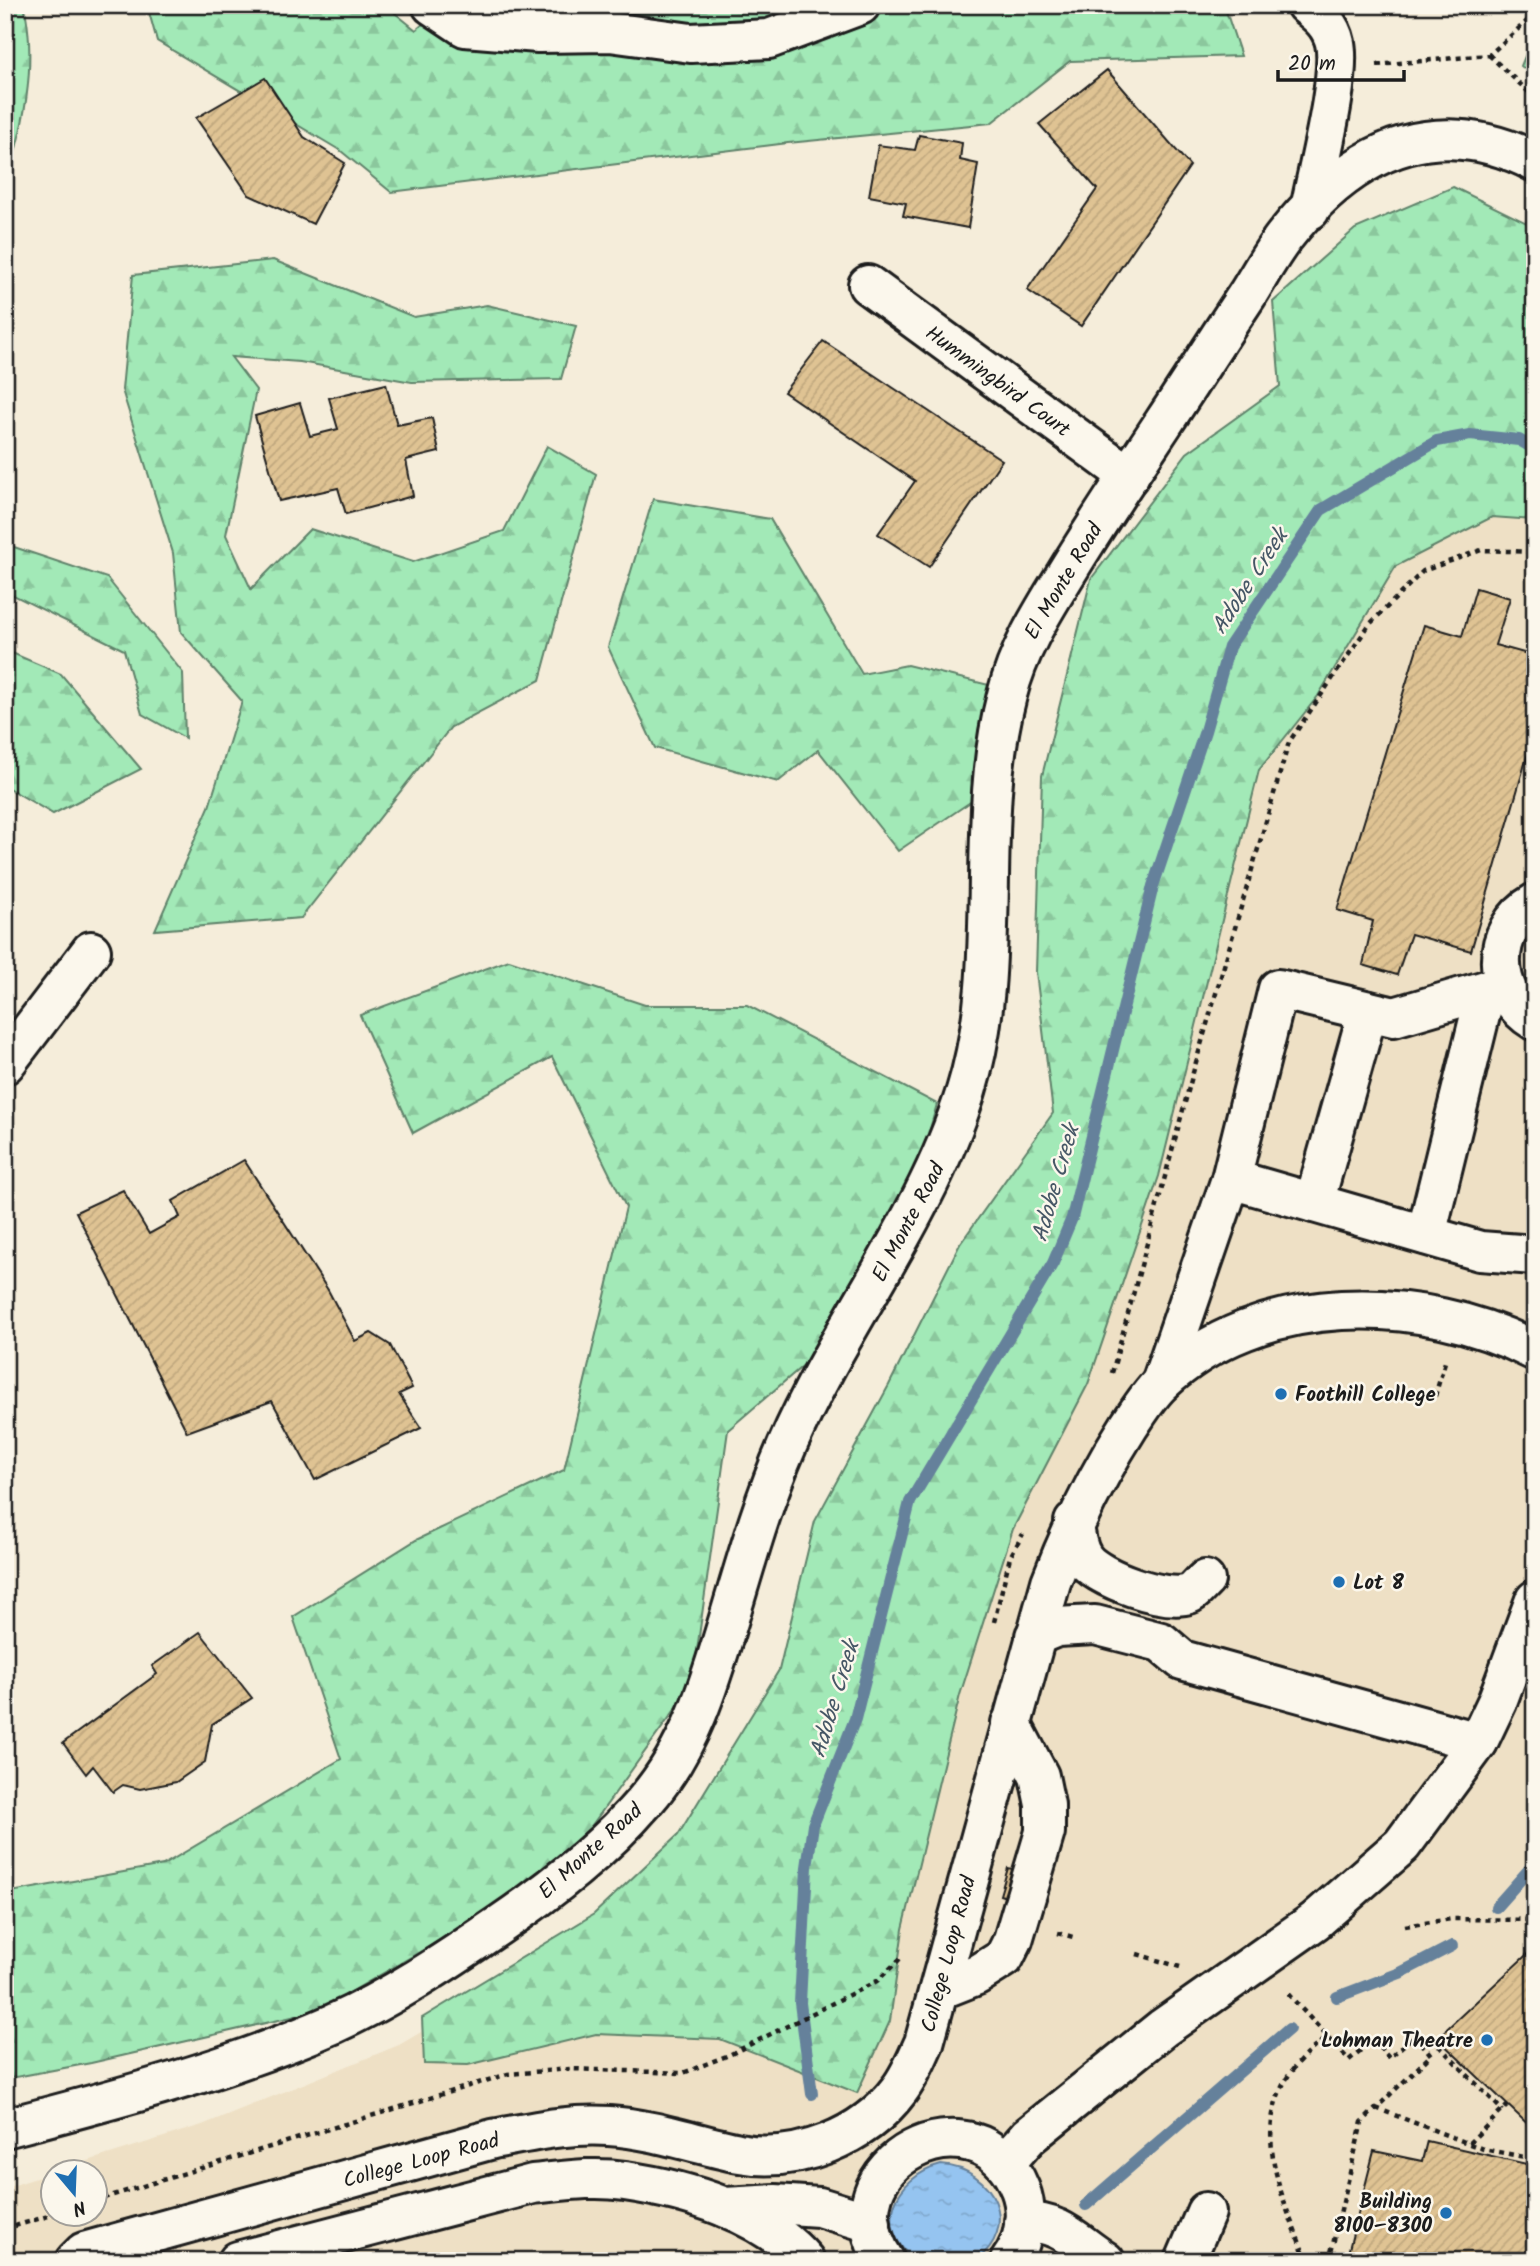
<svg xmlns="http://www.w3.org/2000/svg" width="1540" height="2266" viewBox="0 0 1540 2266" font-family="Kalam,sans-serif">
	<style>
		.built { fill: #eee0c5 }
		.forest { fill: url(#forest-firs); stroke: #5f826a; stroke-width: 2 }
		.water { fill: url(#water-ripples); stroke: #65819b; stroke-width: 2 }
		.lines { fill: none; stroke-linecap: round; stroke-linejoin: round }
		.stream { stroke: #65819b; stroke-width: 12 }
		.building { fill: url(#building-hatch); stroke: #1c1c1c; stroke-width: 2 }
		.minor-casing { stroke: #1c1c1c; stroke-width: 44 }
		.path { stroke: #1c1c1c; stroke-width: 4.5; stroke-dasharray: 5 5; stroke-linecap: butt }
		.minor { stroke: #fbf7ec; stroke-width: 38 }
		.poi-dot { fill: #1f6fb2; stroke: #fbf7ec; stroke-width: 2.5 }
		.labels { text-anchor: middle; stroke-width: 5; stroke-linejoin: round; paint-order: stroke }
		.street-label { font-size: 21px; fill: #1c1c1c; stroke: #fbf7ec }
		.poi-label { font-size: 21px; font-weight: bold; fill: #1c1c1c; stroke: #fbf7ec; text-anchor: start }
		.water-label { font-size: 23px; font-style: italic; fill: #465766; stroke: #fbf7ec }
	</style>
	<defs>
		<pattern id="forest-firs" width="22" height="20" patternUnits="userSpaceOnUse" patternTransform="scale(1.75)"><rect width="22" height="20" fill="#a2e9b7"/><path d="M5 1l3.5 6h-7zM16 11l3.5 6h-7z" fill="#8bc79d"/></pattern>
		<pattern id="water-ripples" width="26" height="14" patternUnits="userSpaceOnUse" patternTransform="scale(1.75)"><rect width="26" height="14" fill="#95c4f0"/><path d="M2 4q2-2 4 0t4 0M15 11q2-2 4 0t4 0" fill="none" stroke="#80a8cd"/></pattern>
		<pattern id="building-hatch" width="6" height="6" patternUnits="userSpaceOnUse" patternTransform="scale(1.75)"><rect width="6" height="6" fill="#dfc393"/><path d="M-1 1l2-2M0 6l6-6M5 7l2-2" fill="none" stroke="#bfa77e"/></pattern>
	</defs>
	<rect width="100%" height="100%" fill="#f5edda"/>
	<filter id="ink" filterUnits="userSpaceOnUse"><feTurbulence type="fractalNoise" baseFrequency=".0143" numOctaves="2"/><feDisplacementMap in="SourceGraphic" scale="14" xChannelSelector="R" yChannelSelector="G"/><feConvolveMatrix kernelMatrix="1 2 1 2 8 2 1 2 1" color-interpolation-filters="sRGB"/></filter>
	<g filter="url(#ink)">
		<polygon class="built" points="1535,485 1535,2261 5,2261 5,2188 52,2173 52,2214 94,2214 94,2172 56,2171 202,2125 399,2045 601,1927 750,1803 1218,773 1335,552"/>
		<g class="forest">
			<path d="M5,5H24C37,63 24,129 5,184Z"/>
			<polygon points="147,5 385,5 416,30 445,5 1224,5 1241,56 1070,61 991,123 788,143 391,192 341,151 157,41"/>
			<polygon points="1535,32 1535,77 1521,66"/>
			<polygon points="1453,187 1535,227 1535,520 1492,517 1396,566 1318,696 1259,770 1159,1176 1088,1384 1013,1529 960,1695 903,1929 890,2021 857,2093 720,2039 596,2034 468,2065 424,2064 422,2018 594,1914 678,1835 779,1670 815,1521 889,1385 960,1244 1053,1113 1036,972 1042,776 1091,579 1187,453 1280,386 1273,302 1355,229"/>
			<polygon points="273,260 414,317 487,305 576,326 561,379 412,382 300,362 231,357 256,390 226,535 251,589 310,529 413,562 504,531 547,446 596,474 540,680 451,727 301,918 155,930 209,807 242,701 181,632 173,553 122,390 133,275"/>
			<polygon points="653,499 770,519 862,674 907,665 993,686 991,788 898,851 818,750 778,782 655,748 608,647"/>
			<polygon points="5,544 107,578 183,673 185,738 142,714 124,650 5,591"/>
			<polygon points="5,650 61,674 141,769 53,814 5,786"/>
			<polygon points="509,960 645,1005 747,1005 937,1104 883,1297 728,1430 692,1686 559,1871 318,2011 91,2063 5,2079 5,1893 163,1865 341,1759 293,1617 416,1540 564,1470 626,1207 552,1057 413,1133 360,1015"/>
		</g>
		<path class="water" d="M941,2165C994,2168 1022,2228 975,2261H916C872,2228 894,2177 941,2165Z"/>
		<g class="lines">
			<g class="stream">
				<polyline points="1496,1907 1535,1863"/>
				<polyline points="1337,1997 1400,1973 1452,1946"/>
				<polyline points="812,2094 800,2003 807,1867 813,1825 855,1719 910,1502 1053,1263 1072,1218 1153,886 1205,731 1229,647 1321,510 1437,441 1470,435 1519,440 1535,449"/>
				<polyline points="1086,2205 1289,2029"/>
			</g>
		</g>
		<g class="building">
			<polygon points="1107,70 1190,166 1081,326 1027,290 1097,189 1039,124"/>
			<polygon points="265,78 304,137 345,163 313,224 249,195 196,118"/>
			<polygon points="919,135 962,143 960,160 978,164 968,228 903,216 906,203 869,196 878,145 915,150"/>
			<polygon points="823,341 1002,460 929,567 878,534 915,481 784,392"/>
			<polygon points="386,384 397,425 432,418 439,452 406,460 413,496 346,514 338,488 279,501 255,416 300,403 310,436 338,429 329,398"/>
			<polygon points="1476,588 1510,598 1495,645 1535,656 1535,729 1471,951 1411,934 1397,975 1363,965 1373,921 1337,910 1424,625 1462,636"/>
			<polygon points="244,1160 328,1290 355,1341 371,1333 390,1345 412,1388 399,1394 421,1428 315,1480 272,1401 187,1432 76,1212 123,1190 149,1234 180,1217 173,1201"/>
			<polygon points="200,1632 252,1698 212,1724 205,1762 176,1782 140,1789 123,1785 113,1792 93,1766 86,1774 63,1743 157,1674 152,1666"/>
			<polygon points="1008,1868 1017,1870 1009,1898 1000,1895"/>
			<polygon points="1535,1947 1535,2131 1437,2038"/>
			<polygon points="1427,2141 1535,2166 1535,2261 1346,2261 1374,2151 1422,2161"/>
		</g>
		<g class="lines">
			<g class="minor-casing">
				<g id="minor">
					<polyline points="432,5 465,27 538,33 610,32 691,43 769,39 860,5"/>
					<path d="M1306,5C1320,16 1331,25 1335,43C1342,78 1317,171 1310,210"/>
					<polyline points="868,285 1129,476"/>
					<path d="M1535,903C1489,929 1490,994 1535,1021"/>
					<polyline points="5,1064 91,951"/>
					<polyline points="1231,1179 1480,1251 1535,1255"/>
					<polyline points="1314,1203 1368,1011"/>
					<polyline points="1426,1235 1486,991"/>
					<polyline points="1161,1383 1231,1179 1278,989 1394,1017 1503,985"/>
					<path d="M1074,1522C1075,1534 1077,1549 1084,1559C1099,1579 1165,1602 1189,1594C1195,1592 1200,1584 1205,1580"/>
					<polyline points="1035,1636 1057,1627 1095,1625 1161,1642 1182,1660 1478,1742"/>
					<polyline points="939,1990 977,1975 1004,1958 1013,1940 1045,1832 1045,1805 1039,1776 1011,1723"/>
					<path d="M5,2128C116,2099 228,2070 333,2024C391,1998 445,1962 498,1926C551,1890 603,1850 645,1801C691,1748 710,1682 730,1615C747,1558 763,1501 787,1446C840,1324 926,1219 966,1091C1006,962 973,825 1007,695C1018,650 1043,611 1067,572C1098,521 1131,472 1164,422C1192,380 1219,337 1247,295C1259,276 1270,255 1284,237C1306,209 1334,181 1365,163C1419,130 1480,133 1535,162"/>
					<polyline points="1006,2162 1029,2136 1163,2028 1315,1921 1402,1845 1478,1742 1497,1702 1535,1600"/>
					<polyline points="725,2207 775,2204 819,2207 871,2223"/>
					<path d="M1024,2222C1062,2222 1075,2242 1105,2261"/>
					<path d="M75,2261L84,2252L493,2139C531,2132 570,2123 609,2126C654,2129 695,2144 739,2153C797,2164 864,2137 899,2090C910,2076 917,2058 924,2043L1051,1582C1072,1527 1097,1476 1129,1426C1139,1411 1148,1396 1161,1383C1259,1290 1420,1292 1535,1351"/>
					<path d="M238,2261L533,2184C563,2181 594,2176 625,2181C686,2190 763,2212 805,2261"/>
					<path d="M885,2261C821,2165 978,2084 1020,2189C1029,2212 1025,2241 1010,2261"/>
					<polyline points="1185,2261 1206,2212"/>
				</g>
			</g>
			<g class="path">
				<polyline points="1489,55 1535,98"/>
				<polyline points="1377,65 1489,55 1535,14"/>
				<polyline points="1112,1373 1194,1069 1289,742 1369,625 1423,571 1481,550 1535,552"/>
				<polyline points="1435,1396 1445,1362"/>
				<polyline points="994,1622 1010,1557 1023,1534"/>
				<polyline points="1405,1926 1452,1919 1535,1920"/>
				<polyline points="1058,1933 1077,1938"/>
				<polyline points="1137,1954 1180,1967"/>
				<polyline points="1288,1994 1349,2060 1373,2040 1389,2058 1415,2035 1431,2055 1362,2122 1329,2261"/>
				<polyline points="1439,2046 1503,2111"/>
				<polyline points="1376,2108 1483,2149 1535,2159"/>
				<polyline points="1469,2143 1508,2105"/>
				<polyline points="94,2201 508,2074 570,2069 683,2073 729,2055 877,1981 902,1957"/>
				<polyline points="5,2229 55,2214"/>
				<path d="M1307,2261C1274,2179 1238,2099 1328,2037"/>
			</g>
			<use href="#minor" class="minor"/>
		</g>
	</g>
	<g class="poi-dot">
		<circle cx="1281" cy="1394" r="7"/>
		<circle cx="1339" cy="1582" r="7"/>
		<circle cx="1487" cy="2040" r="7"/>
		<circle cx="1446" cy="2213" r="7"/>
	</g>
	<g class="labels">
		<g class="street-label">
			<text transform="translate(998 381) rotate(36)" y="7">Hummingbird Court</text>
			<text transform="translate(1063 581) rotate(-59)" y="7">El Monte Road</text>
			<text transform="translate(908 1222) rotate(-62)" y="7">El Monte Road</text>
			<text transform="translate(590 1851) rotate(-42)" y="7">El Monte Road</text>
			<text transform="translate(948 1954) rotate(-75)" y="7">College Loop Road</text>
			<text transform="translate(421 2160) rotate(-15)" y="7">College Loop Road</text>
		</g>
		<g class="poi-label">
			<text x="1295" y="1401">Foothill College</text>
			<text x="1353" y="1589">Lot 8</text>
			<text x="1473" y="2047" text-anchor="end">Lohman Theatre</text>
			<text x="1432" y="2208" text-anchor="end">Building<tspan x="1432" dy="24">8100–8300</tspan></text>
		</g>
		<g class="water-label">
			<text transform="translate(1249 581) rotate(-57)" y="8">Adobe Creek</text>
			<text transform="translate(1055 1183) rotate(-74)" y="8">Adobe Creek</text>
			<text transform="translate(834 1699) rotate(-73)" y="8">Adobe Creek</text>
		</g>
	</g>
	<rect width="1540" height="2266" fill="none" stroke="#fbf7ec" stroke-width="28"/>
	<rect x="14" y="14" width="1512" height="2238" fill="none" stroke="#1c1c1c" stroke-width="2.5" filter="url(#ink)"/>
	<g transform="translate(74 2193) rotate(161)"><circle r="33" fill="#fbf7ec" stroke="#a29f99" stroke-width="2"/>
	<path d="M0-5L12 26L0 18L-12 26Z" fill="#1f6fb2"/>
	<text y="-10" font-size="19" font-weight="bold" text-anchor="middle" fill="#1c1c1c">N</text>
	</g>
	<path d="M1278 70v10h126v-10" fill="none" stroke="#1c1c1c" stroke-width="3.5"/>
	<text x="1288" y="70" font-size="21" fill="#1c1c1c" stroke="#fbf7ec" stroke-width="5" paint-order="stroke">20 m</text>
</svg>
